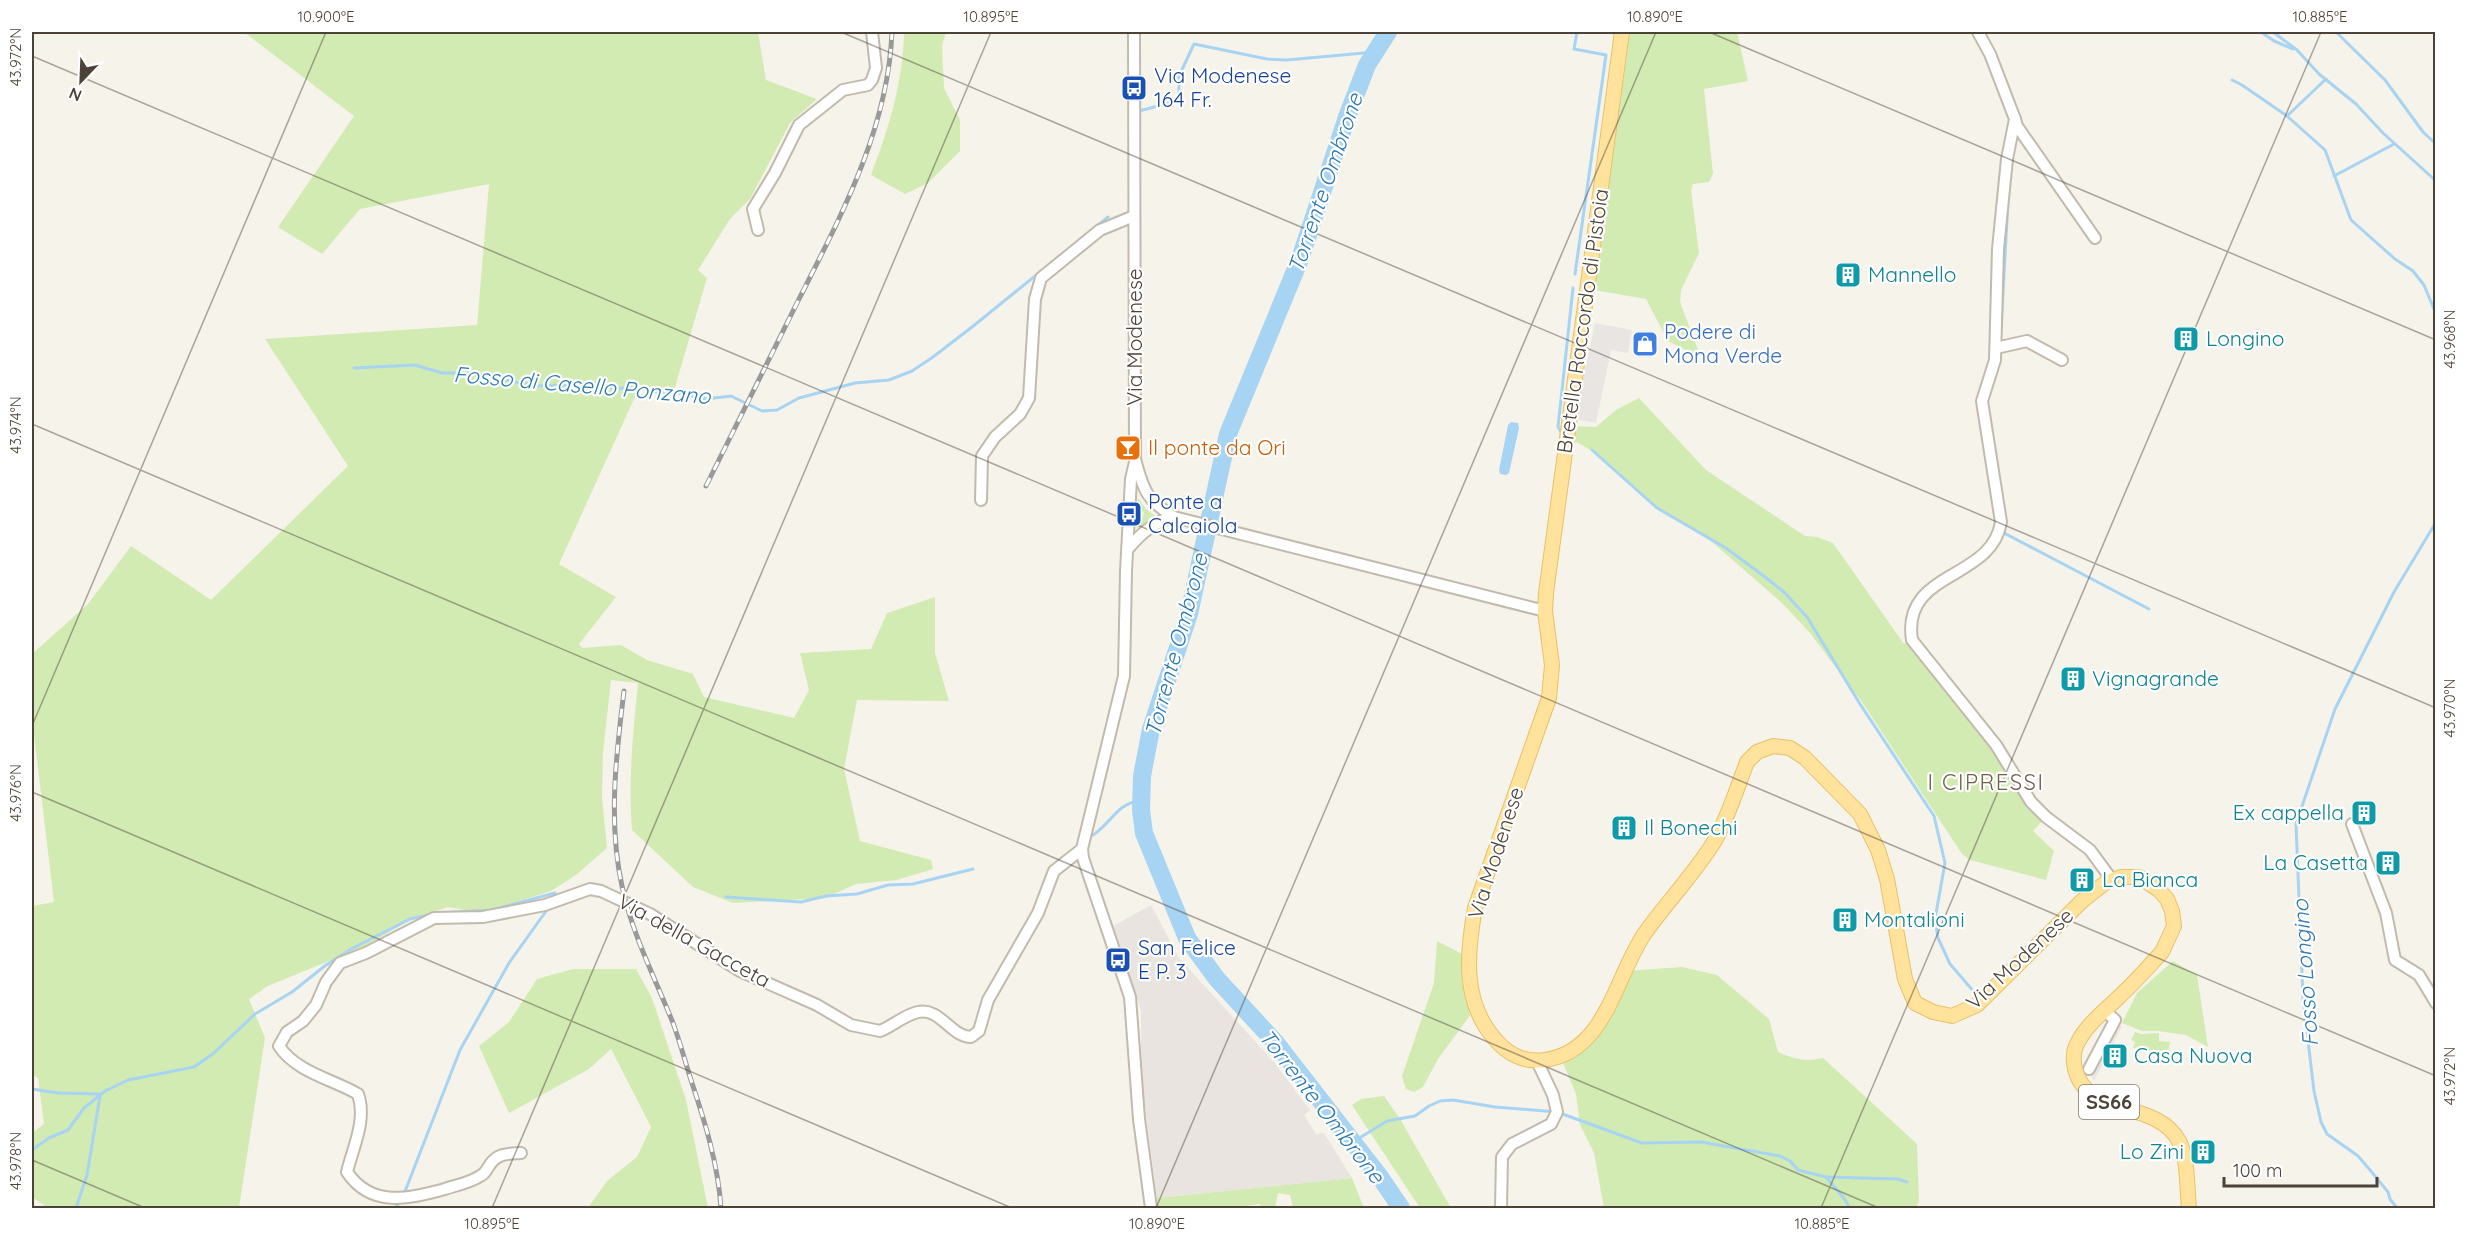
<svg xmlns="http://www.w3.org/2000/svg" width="2467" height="1240" viewBox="0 0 2467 1240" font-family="Quicksand,sans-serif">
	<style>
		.industrial { fill: #e9e4df }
		.green { fill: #d2ebb3 }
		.parking { fill: #e8e5e2 }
		.water { fill: #a7d4f3 }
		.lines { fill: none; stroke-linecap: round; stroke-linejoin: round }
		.stream { stroke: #a7d4f3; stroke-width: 3 }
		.river { stroke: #a7d4f3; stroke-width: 18 }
		.minor-casing { stroke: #c2bbad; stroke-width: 14 }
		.major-casing { stroke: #e8c167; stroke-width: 16 }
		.minor { stroke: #fff; stroke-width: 10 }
		.major { stroke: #ffe29b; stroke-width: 14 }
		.rail-casing { stroke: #999; stroke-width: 5 }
		.rail { stroke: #fff; stroke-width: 3; stroke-dasharray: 9; stroke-linecap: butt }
		.ticks { fill: none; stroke: #4b4338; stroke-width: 1.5; stroke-opacity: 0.45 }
		.labels { text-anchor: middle; stroke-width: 4.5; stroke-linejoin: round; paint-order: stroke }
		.shield { fill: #fff; stroke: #817b74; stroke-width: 1.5 }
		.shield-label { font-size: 20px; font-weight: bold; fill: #4b4338 }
		.transit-label { font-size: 21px; fill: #164399; stroke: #fff; text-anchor: start }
		.culture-label { font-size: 21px; fill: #0d838f; stroke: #fff; text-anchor: start }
		.street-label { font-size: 21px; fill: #4b4338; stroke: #fff }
		.shop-label { font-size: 21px; fill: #366cbe; stroke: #fff; text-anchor: start }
		.food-label { font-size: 21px; fill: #c56008; stroke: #fff; text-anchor: start }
		.water-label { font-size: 22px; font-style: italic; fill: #2c7ab2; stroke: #fff }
		.neighbourhood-label { font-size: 22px; letter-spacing: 1.5px; fill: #6e614f; stroke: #fff }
		.neatline { fill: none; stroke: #4b4338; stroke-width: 2 }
		.ticks-label { font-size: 15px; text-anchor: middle; fill: #4b4338 }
	</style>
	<rect width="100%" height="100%" fill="#f6f3eb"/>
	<polygon class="industrial" points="1151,905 1179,958 1273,1061 1310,1110 1304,1115 1316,1134 1324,1133 1352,1178 1157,1198 1141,1077 1141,1010 1113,926"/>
	<g class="green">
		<path d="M244,32H758L766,80L817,99L790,123L750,199L730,219L698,270L707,278L673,394L639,388L559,564L616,597L579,644L582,648L621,645L647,660L693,674L704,697L794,718L809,690L800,653L871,649L887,613L935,597V653L949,701L857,700L844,769L860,841L931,860L933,869L897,880L856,884L825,898L733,903L693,887L632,830C628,780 633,733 638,683L611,680L603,753L602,797L607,848L576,875L551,891L482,913L448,907L412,919L365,946L268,986L249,999L265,1038L239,1208H48L32,1197V1133L44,1124L38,1078L32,1075V906L54,902L32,718V654L88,604L131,546L211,600L348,466L265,339L477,325L489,184L360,209L322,254L278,227L354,116Z"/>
		<path d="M904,32H946L942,46L944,88L960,120V151L928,183L905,194L871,175C889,128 903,82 904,32Z"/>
		<polygon points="1630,32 1737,32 1748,81 1704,89 1713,174 1709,182 1693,184 1691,190 1699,253 1681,290 1680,302 1698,350 1695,355 1668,341 1646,299 1594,290"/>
		<polygon points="1639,398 1706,470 1805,536 1817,537 1833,543 1904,644 1912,640 2046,817 2033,831 2054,851 2046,880 1970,860 1962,854 1862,702 1810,633 1781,602 1712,542 1657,508 1596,453 1567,437 1569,426 1596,427 1616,410"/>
		<polygon points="1138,498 1146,509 1157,517 1137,529 1136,521 1142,520 1144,512 1137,510"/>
		<polygon points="1437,941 1462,954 1462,981 1471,1014 1438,1059 1423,1087 1414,1092 1406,1089 1402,1076 1434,983"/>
		<polygon points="2173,961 2197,975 2208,1047 2186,1035 2158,1031 2142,1031 2122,1023 2137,993"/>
		<path d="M1682,967L1717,975L1769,1019L1778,1052C1794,1059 1806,1062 1823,1058L1917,1144L1919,1201L1916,1208H1604L1594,1153L1580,1125L1576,1094L1561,1058L1576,1047L1625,971Z"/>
		<polygon points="573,969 636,969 652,998 686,1100 708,1208 588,1208 607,1181 637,1157 651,1127 611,1049 589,1069 509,1113 479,1046 509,1022 537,979"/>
		<polygon points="2135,1032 2141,1034 2159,1033 2159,1041 2170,1042 2168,1053 2150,1053 2147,1050 2133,1048 2135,1042 2131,1040"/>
		<polygon points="1384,1096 1400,1119 1451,1208 1420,1208 1352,1105 1361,1099"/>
		<polygon points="1352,1178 1364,1208 1293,1208 1290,1195 1278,1193 1275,1208 1261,1208 1260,1204 1232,1208 1156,1208 1157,1198"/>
	</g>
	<g class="parking">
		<polygon points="1595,323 1632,330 1628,353 1611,350 1596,423 1575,419"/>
		<polygon points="2111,1022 2122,1026 2094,1081 2085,1065 2104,1028 2110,1027"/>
	</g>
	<polygon class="water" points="1511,422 1518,423 1519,428 1509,473 1506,475 1500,474 1499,470 1508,425"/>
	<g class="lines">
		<g class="stream">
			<polyline points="2261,32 2274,41 2293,49"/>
			<polyline points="2273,32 2297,50 2319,74 2356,104 2383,133 2436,181"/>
			<polyline points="2336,32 2385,80 2423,132 2436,144"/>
			<polyline points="2232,80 2242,85 2287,116 2325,150 2351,220 2395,259 2413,271 2424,285 2436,314"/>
			<polyline points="1139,111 1177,101 1179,95 1179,76 1194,44 1267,59 1287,60 1375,52"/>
			<polyline points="2287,116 2326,79"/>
			<polyline points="2334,176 2394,144"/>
			<polyline points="1575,274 1606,55 1574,49 1577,32"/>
			<polyline points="2001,330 2008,201"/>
			<polyline points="354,368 415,365 442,373 469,373 536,386 594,384 617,389 635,386 659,393 669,391 706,399 731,396 762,411 777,410 799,398 855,383 889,380 912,371 933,357 972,327 1108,217"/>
			<polyline points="1561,432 1558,427 1573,288"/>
			<polyline points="1592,450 1657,508 1726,548 1765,577 1784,592 1807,617 1860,704 1934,816 1945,863 1935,919 1938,938 1950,964 1975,993"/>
			<polyline points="2005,524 2004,533 2149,609"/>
			<path d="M1093,835C1113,822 1115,804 1142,800"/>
			<polyline points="726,897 801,902 826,896 857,894 888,885 913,884 973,869"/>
			<polyline points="439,913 491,910 555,893"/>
			<polyline points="32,1089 58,1093 100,1094"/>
			<polyline points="1353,1142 1387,1121 1415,1116 1429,1106 1440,1101 1453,1100 1495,1107 1557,1112 1642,1143 1701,1142 1780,1156 1790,1161 1798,1170 1826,1177 1843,1197 1850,1208"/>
			<polyline points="32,1150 49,1138 68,1130 84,1108 105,1091 128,1080 194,1067 214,1053 255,1014 292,992 326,965 353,948 410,919 433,914"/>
			<polyline points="1826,1177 1898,1179 1907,1182"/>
			<polyline points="404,1194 460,1050 509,963 549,907"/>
			<polyline points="76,1208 87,1175 100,1096"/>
			<polyline points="396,1208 400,1200"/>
			<polyline points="2397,1208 2390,1199 2388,1192 2370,1170 2358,1156 2327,1134 2321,1122 2314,1091 2303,999 2296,824 2335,709 2394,592 2436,522"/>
		</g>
		<polyline class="river" points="1388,32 1367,65 1347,117 1300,259 1228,434 1189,614 1151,729 1142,776 1141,810 1144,833 1187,938 1217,979 1276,1043 1380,1177 1401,1208"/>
		<g class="minor-casing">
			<g id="minor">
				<path d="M1134,32L1135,459C1143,489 1146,500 1174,517L1545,611"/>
				<path d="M1978,32L1990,54L2015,119L2007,159L1998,249L1995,360L1982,401L2001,522C1992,581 1901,570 1912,640L1996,745L2031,802L2046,817L2090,850L2112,880"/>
				<polyline points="2015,119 2017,126 2095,238"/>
				<polyline points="758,230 753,209 775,173 799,125 843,90 868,85 872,80 876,68 872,32"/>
				<polyline points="1996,348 2027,341 2062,360"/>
				<polyline points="1135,462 1131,479 1126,571 1124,676 1082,849 1083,858 1130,997 1139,1119 1151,1208"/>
				<polyline points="981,500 982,456 995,437 1020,414 1029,398 1035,299 1041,278 1100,230 1134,216"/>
				<path d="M1128,549C1140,534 1155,521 1174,517"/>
				<polyline points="2352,824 2386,913 2395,960 2419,975 2436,1003"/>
				<polyline points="2089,1069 2115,1020 2105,1011"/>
				<path d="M521,1153C507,1154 497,1153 489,1166C486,1170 485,1174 480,1176C470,1183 456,1185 445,1189C409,1199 371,1208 347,1172C353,1147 367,1120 358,1094C332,1079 296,1072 279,1046L287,1032L303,1021L316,1005L326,982L340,963L366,953L434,918L483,917L545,905L590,889L601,891L650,914L740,971L817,1005L851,1025L880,1031C893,1026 904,1015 918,1012C940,1007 951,1037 971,1037L979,1031L988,1000L1038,913L1054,871L1082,849"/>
				<polyline points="1501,1208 1502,1157 1512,1144 1551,1124 1557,1112 1553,1095 1537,1061"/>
			</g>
		</g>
		<g class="major-casing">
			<path id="major" d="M1622,32L1546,593L1545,611L1552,665L1549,698L1475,908C1467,952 1462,1001 1494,1038C1507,1054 1525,1063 1545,1060C1607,1051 1615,976 1645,933C1667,902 1694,874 1714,842C1728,818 1737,788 1747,762L1757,752L1773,746L1790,748L1805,758L1860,814L1878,850L1887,879L1905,979L1915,1003L1933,1012L1952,1016L1977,1005L2082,901L2105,883L2121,877H2139L2159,890L2167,899L2172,911L2174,926L2162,952C2149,966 2136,981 2121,995C2107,1009 2087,1024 2078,1042C2073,1050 2073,1060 2075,1069C2087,1118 2156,1099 2179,1141C2188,1157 2187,1190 2189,1208"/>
		</g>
		<use href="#minor" class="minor"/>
		<use href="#major" class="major"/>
		<g class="rail-casing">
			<g id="rail">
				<path d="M706,486C737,424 768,362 799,299C842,214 888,129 892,32"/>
				<path d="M624,691C616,755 608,823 622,886C632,934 655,978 673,1023C680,1042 685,1061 691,1080C705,1122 718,1164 721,1208"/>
			</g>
		</g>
		<use href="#rail" class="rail"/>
	</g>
	<path class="ticks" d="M841,32L2436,708M1709,32L2436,340M32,56L2436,1076M32,424L1879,1208M32,726L326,32M32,792L1012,1208M32,1160L145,1208M492,1208L991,32M1156,1208L1656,32M1821,1208L2321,32"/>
	<defs>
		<g id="bus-square" transform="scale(1.35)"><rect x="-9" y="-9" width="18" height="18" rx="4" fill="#1a4fb4" stroke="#fff"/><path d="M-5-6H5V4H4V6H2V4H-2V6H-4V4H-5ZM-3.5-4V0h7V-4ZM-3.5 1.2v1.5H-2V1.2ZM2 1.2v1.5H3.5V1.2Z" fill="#fff"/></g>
		<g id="building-square" transform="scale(1.35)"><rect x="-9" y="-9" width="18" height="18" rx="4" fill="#0f9aa8" stroke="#fff"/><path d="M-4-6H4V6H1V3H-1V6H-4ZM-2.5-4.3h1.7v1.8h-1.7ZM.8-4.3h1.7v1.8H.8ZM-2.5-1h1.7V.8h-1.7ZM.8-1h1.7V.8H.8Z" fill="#fff"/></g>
		<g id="shop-square" transform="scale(1.35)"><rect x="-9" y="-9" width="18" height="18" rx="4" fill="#3f7fe0" stroke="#fff"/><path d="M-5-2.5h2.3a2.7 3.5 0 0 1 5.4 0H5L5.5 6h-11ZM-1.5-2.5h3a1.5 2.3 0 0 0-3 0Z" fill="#fff"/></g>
		<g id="bar-square" transform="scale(1.35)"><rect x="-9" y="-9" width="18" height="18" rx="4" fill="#e8710a" stroke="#fff"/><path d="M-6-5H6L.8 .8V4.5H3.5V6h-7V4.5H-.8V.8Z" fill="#fff"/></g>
	</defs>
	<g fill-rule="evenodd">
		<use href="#bus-square" x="1134" y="88"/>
		<use href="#building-square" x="1848" y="275"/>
		<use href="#building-square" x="2186" y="339"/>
		<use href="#shop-square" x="1645" y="344"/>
		<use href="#bar-square" x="1128" y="448"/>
		<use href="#bus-square" x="1129" y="514"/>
		<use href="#building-square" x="2073" y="679"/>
		<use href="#building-square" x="2364" y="813"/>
		<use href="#building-square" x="1624" y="828"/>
		<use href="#building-square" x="2388" y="863"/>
		<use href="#building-square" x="2082" y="880"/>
		<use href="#building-square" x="1845" y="920"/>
		<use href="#bus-square" x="1118" y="960"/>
		<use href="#building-square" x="2115" y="1056"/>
		<use href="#building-square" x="2203" y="1152"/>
	</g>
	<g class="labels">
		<rect class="shield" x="2079" y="1085" width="60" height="34" rx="4.5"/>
		<g class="shield-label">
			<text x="2109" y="1109">SS66</text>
		</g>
		<g class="transit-label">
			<text x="1154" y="83">Via Modenese<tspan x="1154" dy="24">164 Fr.</tspan></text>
			<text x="1148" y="509">Ponte a<tspan x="1148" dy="24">Calcaiola</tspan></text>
			<text x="1138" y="955">San Felice<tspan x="1138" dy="24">E P. 3</tspan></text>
		</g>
		<g class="culture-label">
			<text x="1868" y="282">Mannello</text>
			<text x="2206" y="346">Longino</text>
			<text x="2092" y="686">Vignagrande</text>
			<text x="2344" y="820" text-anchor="end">Ex cappella</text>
			<text x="1644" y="835">Il Bonechi</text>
			<text x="2368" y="870" text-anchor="end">La Casetta</text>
			<text x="2102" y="887">La Bianca</text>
			<text x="1864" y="927">Montalioni</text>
			<text x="2134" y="1063">Casa Nuova</text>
			<text x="2184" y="1159" text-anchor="end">Lo Zini</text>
		</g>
		<g class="street-label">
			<text transform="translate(1583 321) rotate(-82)" y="7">Bretella Raccordo di Pistoia</text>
			<text transform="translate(1135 337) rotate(-90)" y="7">Via Modenese</text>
			<text transform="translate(1496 853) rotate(-72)" y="7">Via Modenese</text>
			<text transform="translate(694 941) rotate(29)" y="7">Via della Gacceta</text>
			<text transform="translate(2020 959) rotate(-43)" y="7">Via Modenese</text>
		</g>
		<g class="shop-label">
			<text x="1664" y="339">Podere di<tspan x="1664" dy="24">Mona Verde</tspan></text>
		</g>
		<g class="food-label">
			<text x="1148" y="455">Il ponte da Ori</text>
		</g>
		<g class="water-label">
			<text transform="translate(1325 183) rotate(-71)" y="8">Torrente Ombrone</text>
			<text transform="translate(582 385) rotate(5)" y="8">Fosso di Casello Ponzano</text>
			<text transform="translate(1176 645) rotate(-75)" y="8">Torrente Ombrone</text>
			<text transform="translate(2305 973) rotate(-94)" y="8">Fosso Longino</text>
			<text transform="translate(1322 1106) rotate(52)" y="8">Torrente Ombrone</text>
		</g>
		<g class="neighbourhood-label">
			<text x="1986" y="790">I CIPRESSI</text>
		</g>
	</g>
	<rect width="2467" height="1240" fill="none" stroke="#ffffff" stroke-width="66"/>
	<g transform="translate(81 81) rotate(203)" stroke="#ffffff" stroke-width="4.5" paint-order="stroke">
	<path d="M0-4.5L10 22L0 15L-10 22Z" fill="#4b4338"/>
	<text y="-9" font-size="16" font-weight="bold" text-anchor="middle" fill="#4b4338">N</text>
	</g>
	<path d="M2224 1177v9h153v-9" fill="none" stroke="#4b4338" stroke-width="3"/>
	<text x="2233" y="1177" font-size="18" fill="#4b4338" stroke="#ffffff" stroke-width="4.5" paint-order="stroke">100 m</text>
	<rect x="33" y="33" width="2401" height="1174" class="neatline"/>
	<g class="ticks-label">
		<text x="326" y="22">10.900°E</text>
		<text x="991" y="22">10.895°E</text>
		<text x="1655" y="22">10.890°E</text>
		<text x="2320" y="22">10.885°E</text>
		<text transform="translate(16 57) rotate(-90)" y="5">43.972°N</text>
		<text transform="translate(2450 339) rotate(-90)" y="5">43.968°N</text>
		<text transform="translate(16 425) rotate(-90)" y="5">43.974°N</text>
		<text transform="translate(2450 708) rotate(-90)" y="5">43.970°N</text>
		<text transform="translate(16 793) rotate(-90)" y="5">43.976°N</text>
		<text transform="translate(2450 1076) rotate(-90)" y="5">43.972°N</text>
		<text transform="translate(16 1161) rotate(-90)" y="5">43.978°N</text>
		<text x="492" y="1229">10.895°E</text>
		<text x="1157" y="1229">10.890°E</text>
		<text x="1822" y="1229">10.885°E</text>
	</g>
</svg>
